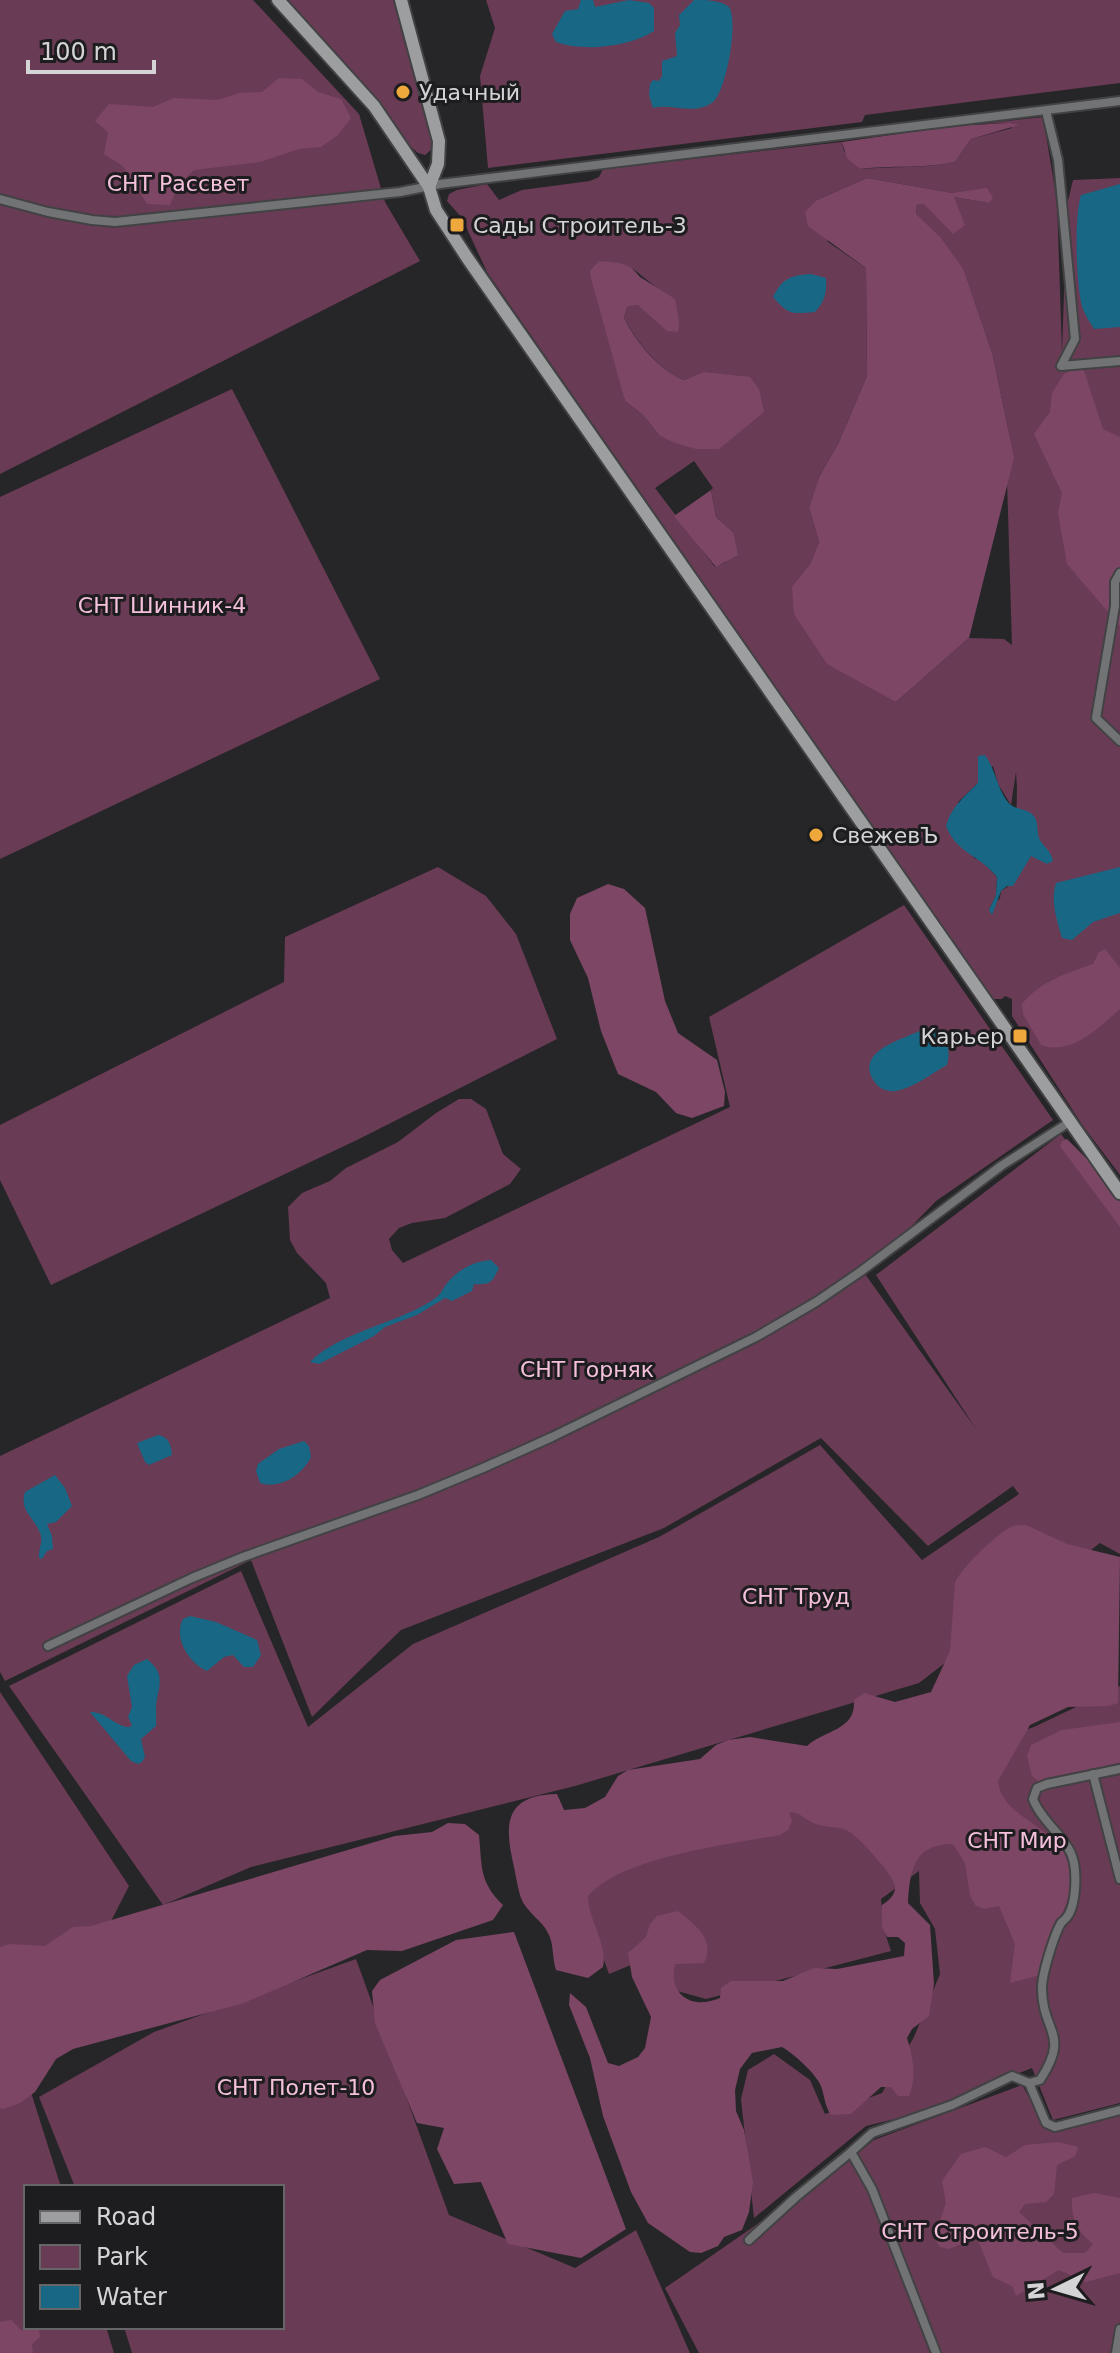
<svg xmlns="http://www.w3.org/2000/svg" width="1120" height="2353" viewBox="0 0 1120 2353" font-family="'DejaVu Sans',sans-serif">
	<style>
		.green { fill: #6a3b55; fill-rule: evenodd }
		.forest { fill: #7d4665 }
		.water { fill: #186785 }
		.lines { fill: none; stroke-linecap: round; stroke-linejoin: round }
		.street-casing { stroke: #424244; stroke-width: 12 }
		.secondary-casing { stroke: #424244; stroke-width: 16 }
		.street { stroke: #727374; stroke-width: 8 }
		.secondary { stroke: #9d9ea0; stroke-width: 12 }
		.poi-dot { fill: #eea83c; stroke: #1d1d1f; stroke-width: 3 }
		.labels { text-anchor: middle; stroke-width: 6; stroke-linejoin: round; paint-order: stroke }
		.poi-label { font-size: 22px; fill: #d4d4d6; stroke: #1d1d1f; text-anchor: start }
		.park-label { font-size: 22px; fill: #f5c0dc; stroke: #1d1d1f }
	</style>
	<rect width="100%" height="100%" fill="#262628"/>
	<g class="green">
		<polygon points="0,0 253,0 359,114 385,202 420,261 0,474"/>
		<polygon points="286,0 395,0 433,141 432,149 425,155 418,153 411,147 371,94"/>
		<polygon points="486,0 1120,0 1120,83 865,115 862,122 488,168 480,76 495,28"/>
		<path d="M1043,117L1057,201L1062,352L1067,205L1073,180L1120,178V1175L1083,1126L1012,1016V999L1005,996L1002,999H994L984,986L487,272L462,218L447,201L449,194L457,190L487,184L499,200L522,190L590,181L599,177L603,169L842,142L844,151L860,169C892,166 923,169 955,162L971,139L1012,128L1009,123L980,124ZM867,178L953,193L989,203L954,197L917,205L916,214L964,270L993,356L1010,439L1006,446L1012,645L1004,639L969,638L896,702L792,586L810,564L819,542L809,507L819,477L838,444L867,376L866,268L828,242L817,200ZM599,261L632,268L657,288L638,305L627,307L624,318C637,342 659,370 684,380L703,372L659,435L643,415L625,401ZM694,461L713,488L711,490L716,517L733,532L726,562L715,567L655,488ZM993,766L998,784L1011,805L1016,772L1017,788L1015,882L1001,891L1000,898L989,910L996,895L997,877L982,861L974,858L958,802L978,783V776Z"/>
		<polygon points="232,389 380,679 0,859 0,497"/>
		<polygon points="438,867 486,896 516,934 557,1039 359,1139 51,1285 0,1180 0,1125 284,982 285,937"/>
		<polygon points="904,905 1053,1120 936,1201 865,1274 976,1429 876,1275 1061,1134 1120,1212 1120,1554 1100,1543 919,1683 575,1786 251,1867 163,1905 9,1686 241,1571 308,1727 413,1644 659,1537 820,1445 922,1560 1019,1494 1013,1486 928,1546 821,1438 664,1528 401,1630 312,1717 251,1560 5,1681 0,1672 0,1456 330,1298 326,1283 297,1253 290,1240 288,1207 302,1193 330,1181 346,1168 398,1142 436,1113 459,1099 471,1099 486,1109 503,1154 521,1169 510,1184 445,1218 412,1223 399,1228 389,1239 392,1250 403,1263 730,1107 709,1017"/>
		<polygon points="1120,1686 1120,2103 1053,2120 1032,2068 919,2113 866,2126 754,2218 741,2099 748,2070 774,2054 810,2080 825,2114 882,2093 914,2037 940,1974 935,1929 920,1903 919,1871 881,1899 885,1933 891,1951 706,1999 677,1991 665,1951 609,1974 574,1877 1034,1727"/>
		<polygon points="0,1692 129,1886 28,2083 61,2187 26,2187 26,2327 106,2327 114,2353 0,2353"/>
		<polygon points="356,1959 449,2215 575,2268 636,2230 690,2353 132,2353 124,2327 282,2327 282,2187 75,2187 39,2097 154,2032"/>
		<polygon points="1022,2085 1048,2129 1120,2114 1120,2353 699,2353 665,2288 847,2162 874,2140"/>
	</g>
	<g class="forest">
		<polygon points="279,78 302,79 318,92 341,99 351,118 338,135 321,147 299,149 260,162 194,170 179,184 170,205 147,204 123,166 104,154 108,132 95,121 109,104 153,107 174,98 218,100 239,93 262,92"/>
		<path d="M1009,123L1019,125L971,139L955,162C923,169 892,165 860,169L847,158L842,142L953,126Z"/>
		<polygon points="867,178 953,193 987,188 993,198 989,203 954,197 965,225 953,234 924,204 917,205 916,214 940,237 964,270 993,356 1014,458 969,638 896,702 827,664 794,614 792,586 810,564 819,542 809,507 819,477 838,444 867,376 866,268 808,226 805,212 817,200"/>
		<path d="M599,261L620,263L632,268L640,277L675,299L679,321L678,332L667,331L638,305L627,307L624,318C636,342 659,370 684,380L703,372L750,377L759,389L764,412L719,449H696L675,443L659,435L643,415L625,401L591,278L590,271Z"/>
		<polygon points="1082,365 1103,429 1120,437 1120,626 1067,564 1058,513 1062,493 1034,434 1050,412 1052,393 1064,374"/>
		<polygon points="711,490 716,517 733,532 738,555 716,567 674,516"/>
		<polygon points="608,884 624,889 645,908 665,1001 678,1033 717,1060 725,1092 724,1106 692,1118 676,1113 656,1092 618,1074 601,1031 588,978 570,940 570,914 577,898"/>
		<path d="M1105,949L1120,968V1009C1099,1028 1070,1056 1041,1045L1023,1014L1022,1004C1041,981 1065,974 1093,964L1099,952Z"/>
		<polygon points="1067,1139 1093,1165 1120,1201 1120,1227 1060,1146 1062,1141"/>
		<path d="M1026,1525L1067,1544L1120,1557L1118,1703L1109,1706L1068,1707L1030,1725L998,1781C1001,1823 1072,1825 1071,1881C1071,1901 1058,1921 1050,1939C1045,1950 1043,1963 1040,1975L1010,1983L1015,1944L999,1906L984,1909L975,1905L970,1895L965,1863L953,1844C914,1844 910,1869 908,1903L930,1925L934,1984L929,2016L912,2029L907,2038C913,2057 917,2077 909,2096H898L891,2087H881L851,2114L831,2115C824,2105 825,2095 820,2084C813,2071 795,2055 782,2047L752,2053L740,2069L735,2090L736,2111L744,2130L753,2182L749,2212L742,2230L724,2237L718,2246L701,2253L690,2252L648,2223L631,2192L603,2116L590,2058L569,2005L570,1993L586,2007L608,2063L619,2066L638,2057L645,2048L651,2017L632,1977L628,1953L646,1937L650,1924L657,1916L678,1911C695,1925 716,1939 704,1963L675,1964C668,1995 692,2010 720,1998L721,1988L731,1981H783L814,1968L837,1969L904,1956L905,1943L898,1937H887L882,1927V1905C889,1900 896,1895 895,1885C893,1875 857,1834 846,1830C837,1826 826,1828 816,1824C805,1821 802,1812 789,1812L792,1821L788,1830L780,1835C730,1844 621,1857 588,1896C588,1920 608,1943 603,1967L588,1978L556,1970C552,1958 554,1943 548,1933C542,1920 526,1912 521,1898C518,1889 516,1877 514,1867C504,1825 504,1795 557,1794L564,1810L585,1808L605,1797L618,1776L628,1770L700,1759L716,1745L728,1740L750,1737L807,1746C826,1729 856,1731 854,1700L864,1693L895,1702L931,1692L950,1651L955,1582C962,1568 998,1532 1013,1526C1017,1525 1022,1525 1026,1525Z"/>
		<polygon points="1120,1722 1120,1762 1042,1784 1032,1776 1027,1756 1031,1745 1062,1730"/>
		<path d="M448,1823L465,1824L479,1835C482,1866 479,1882 503,1905L493,1920L402,1951L367,1950L244,2003L73,2049L56,2059L35,2092L20,2103L3,2109L0,2108V1947L10,1944L45,1946L73,1927L91,1926L395,1836L432,1832Z"/>
		<polygon points="514,1932 626,2229 581,2258 508,2244 481,2182 454,2184 437,2149 444,2128 417,2123 375,2023 372,1991 380,1980 456,1940"/>
		<path d="M1058,2142L1078,2147L1075,2156L1057,2165L1054,2194L1046,2202L1025,2204L1019,2212L1063,2253H1085L1093,2244C1077,2231 1071,2219 1072,2198L1094,2193L1120,2198V2273L1086,2282L1059,2270L1016,2296L1012,2286L993,2277L977,2238L949,2249L940,2247L934,2237L946,2203L942,2181L961,2154L985,2147L1006,2157L1025,2145Z"/>
		<polygon points="11,2320 22,2331 32,2327 39,2329 40,2337 32,2344 33,2353 0,2353 0,2322"/>
	</g>
	<g class="water">
		<path d="M581,0H593L595,7L629,0L649,3L654,8V31C629,47 584,52 556,42L552,34L565,11L578,9Z"/>
		<path d="M694,0C705,0 721,0 729,7C739,22 726,92 713,102C695,116 672,103 653,108L649,95L650,84L653,80L659,81L662,76V61L677,56L675,33L680,25L679,15Z"/>
		<path d="M1120,184V327L1094,329C1090,322 1084,314 1082,306C1076,283 1074,217 1081,195Z"/>
		<path d="M811,274L826,278C827,293 825,301 815,312C791,314 789,315 773,297C782,279 790,275 811,274Z"/>
		<path d="M985,755C995,769 997,787 1007,801C1013,809 1021,808 1029,812C1041,819 1035,830 1040,840C1045,848 1051,851 1053,861L1047,864L1031,856L1013,886H1007L1001,891L992,915L989,910L996,895L997,877C981,856 956,853 946,826C951,807 964,797 978,783V756Z"/>
		<path d="M1120,867V913L1093,922L1072,940L1062,938C1057,920 1050,902 1056,883Z"/>
		<path d="M922,1030C943,1029 953,1045 947,1065C932,1073 914,1088 896,1091C887,1092 879,1089 874,1081C855,1051 901,1040 922,1030Z"/>
		<path d="M491,1260L499,1268C492,1283 490,1285 474,1284L472,1291L452,1301L445,1298L417,1315L385,1327L374,1336L319,1364L310,1362C340,1331 404,1322 437,1297C442,1293 444,1286 448,1282C459,1269 475,1261 491,1260Z"/>
		<path d="M158,1435C169,1437 171,1445 172,1455L149,1465L145,1462L137,1443Z"/>
		<path d="M304,1441L309,1446L311,1457C303,1474 280,1490 260,1483L256,1471L258,1464L279,1449Z"/>
		<path d="M55,1475L65,1488L72,1506L56,1522L47,1524L52,1536L53,1549L47,1551L42,1559L39,1558C38,1549 44,1542 40,1533C34,1517 19,1511 25,1492Z"/>
		<path d="M190,1616L216,1622L257,1640L261,1655L253,1667H244L233,1655L224,1657L207,1671C189,1663 173,1638 183,1619Z"/>
		<path d="M147,1659C163,1672 161,1681 157,1699C155,1707 157,1717 156,1726L141,1739L145,1757L142,1762L138,1764L131,1761L90,1712C106,1711 115,1727 130,1727L132,1725L128,1717L132,1707L127,1676L134,1665Z"/>
	</g>
	<g class="lines">
		<g class="street-casing">
			<g id="street">
				<polyline points="1046,111 1058,160 1075,339 1061,366 1120,361"/>
				<polyline points="0,199 48,212 92,220 115,222 400,192 440,184 1120,101"/>
				<polyline points="1120,573 1115,582 1115,606 1096,718 1120,741"/>
				<polyline points="48,1646 192,1578 243,1557 418,1495 483,1468 552,1437 756,1337 816,1302 860,1272 1001,1166 1068,1123"/>
				<polyline points="1093,1774 1120,1879"/>
				<path d="M1029,2083L1040,2080C1071,2033 1042,2033 1042,1988C1042,1974 1054,1935 1061,1923C1064,1920 1067,1918 1069,1914C1076,1901 1077,1874 1073,1859C1068,1839 1041,1821 1033,1799L1037,1788L1047,1784L1120,1769"/>
				<polyline points="749,2240 796,2197 851,2152"/>
				<polyline points="936,2353 872,2189 851,2152 872,2133 952,2105 1012,2076 1029,2083 1046,2123 1055,2127 1120,2110"/>
				<polyline points="1116,2353 1120,2329"/>
			</g>
		</g>
		<g class="secondary-casing">
			<g id="secondary">
				<polyline points="278,0 374,106 429,187 436,210 468,259 1120,1193"/>
				<polyline points="401,0 439,141 438,164 429,187"/>
			</g>
		</g>
		<use href="#street" class="street"/>
		<use href="#secondary" class="secondary"/>
	</g>
	<g class="poi-dot">
		<circle cx="403" cy="92" r="8"/>
		<rect x="449" y="217" width="16" height="16" rx="4"/>
		<circle cx="816" cy="835" r="8"/>
		<rect x="1012" y="1028" width="16" height="16" rx="4"/>
	</g>
	<g class="labels">
		<g class="poi-label">
			<text x="419" y="100">Удачный</text>
			<text x="473" y="233">Сады Строитель-3</text>
			<text x="832" y="843">СвежевЪ</text>
			<text x="1004" y="1044" text-anchor="end">Карьер</text>
		</g>
		<g class="park-label">
			<text x="178" y="191">СНТ Рассвет</text>
			<text x="162" y="613">СНТ Шинник-4</text>
			<text x="587" y="1377">СНТ Горняк</text>
			<text x="796" y="1604">СНТ Труд</text>
			<text x="1017" y="1848">СНТ Мир</text>
			<text x="296" y="2095">СНТ Полет-10</text>
			<text x="980" y="2239">СНТ Строитель-5</text>
		</g>
	</g>
	<rect x="24" y="2185" width="260" height="144" fill="#1d1d1f" stroke="#666668" stroke-width="2"/>
	<rect x="40" y="2211" width="40" height="12" fill="#9d9ea0" stroke="#666668" stroke-width="2"/>
	<text x="96" y="2225" font-size="24" fill="#d4d4d6">Road</text>
	<rect x="40" y="2245" width="40" height="24" fill="#6a3b55" stroke="#666668" stroke-width="2"/>
	<text x="96" y="2265" font-size="24" fill="#d4d4d6">Park</text>
	<rect x="40" y="2285" width="40" height="24" fill="#186785" stroke="#666668" stroke-width="2"/>
	<text x="96" y="2305" font-size="24" fill="#d4d4d6">Water</text>
	<g transform="translate(1056 2289) rotate(265)" stroke="#1d1d1f" stroke-width="6" paint-order="stroke">
	<path d="M0-6L14 30L0 20L-14 30Z" fill="#d4d4d6"/>
	<text y="-12" font-size="22" font-weight="bold" text-anchor="middle" fill="#d4d4d6">N</text>
	</g>
	<path d="M28 60v12h126v-12" fill="none" stroke="#d4d4d6" stroke-width="4"/>
	<text x="40" y="60" font-size="24" fill="#d4d4d6" stroke="#1d1d1f" stroke-width="6" paint-order="stroke">100 m</text>
</svg>
